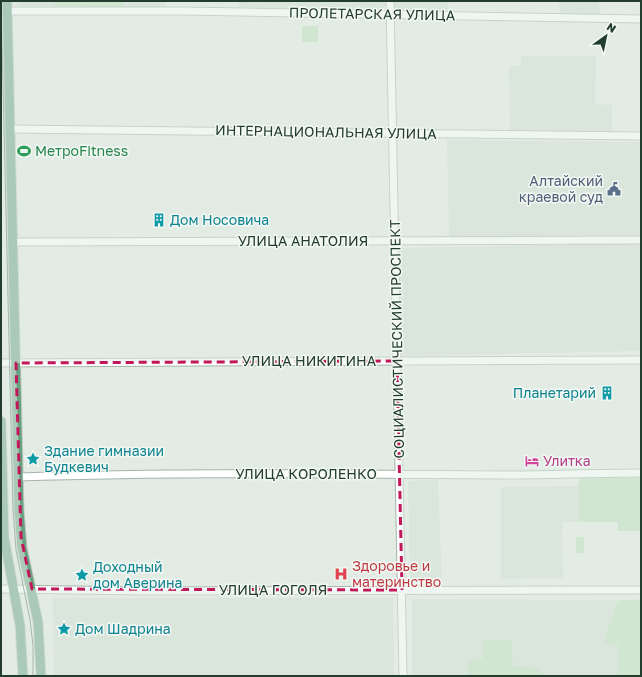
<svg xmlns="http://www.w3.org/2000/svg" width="642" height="677" viewBox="0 0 642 677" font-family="'Golos Text',sans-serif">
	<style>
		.built { fill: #d0dcd3 }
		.green { fill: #bdddbb }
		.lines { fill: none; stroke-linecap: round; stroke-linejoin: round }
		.minor-casing { stroke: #a5b4a9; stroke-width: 9 }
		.major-casing { stroke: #c1c9c4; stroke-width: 11 }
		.minor { stroke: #fff; stroke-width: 7 }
		.major { stroke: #67a180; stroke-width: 9 }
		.tram { stroke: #5d7868; stroke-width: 1 }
		.marked { fill: none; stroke: #c2185b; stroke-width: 3; stroke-dasharray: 8 5; stroke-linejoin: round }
		.labels { text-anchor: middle; stroke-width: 3; stroke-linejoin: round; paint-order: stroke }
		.street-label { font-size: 14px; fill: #223d2d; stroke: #f3f8f4 }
		.leisure-label { font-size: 14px; fill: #27864d; stroke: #f3f8f4; text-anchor: start }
		.service-label { font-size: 14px; fill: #4e5e75; stroke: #f3f8f4; text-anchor: end }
		.culture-label { font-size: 14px; fill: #0d838f; stroke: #f3f8f4; text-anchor: start }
		.hotel-label { font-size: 14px; fill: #b23c85; stroke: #f3f8f4; text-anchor: start }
		.health-label { font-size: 14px; fill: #be3a42; stroke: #f3f8f4; text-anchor: start }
	</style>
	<rect width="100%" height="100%" fill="#e2ece4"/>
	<g class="built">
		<polygon points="16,1 166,1 166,8 19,6 16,3"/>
		<polygon points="239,1 385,1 385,6 381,11 239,7"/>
		<polygon points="394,1 449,1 447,12 398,12 394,8"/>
		<polygon points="559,1 599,1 600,15 560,14"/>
		<polygon points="521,56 596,56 595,104 612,105 612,131 510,132 509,66 521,66"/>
		<polygon points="447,140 641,142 641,235 449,238"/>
		<polygon points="641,243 641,351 402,356 399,248"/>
		<polygon points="438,479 442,581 436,579 410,579 408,481"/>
		<polygon points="579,486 579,522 562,522 563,578 501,579 501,487"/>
		<polygon points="53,598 393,598 394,676 54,676"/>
		<polygon points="412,599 620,600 617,603 604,643 618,644 618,672 615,676 412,676"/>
	</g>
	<g class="green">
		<polygon points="55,1 123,1 123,7 55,6 53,5"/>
		<rect x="302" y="26" width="16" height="16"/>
		<polygon points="579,478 641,478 641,531 618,531 618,522 579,522"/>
		<rect x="576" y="537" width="8" height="16"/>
		<polygon points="620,600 639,600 641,602 641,676 615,676 618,672 618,644 603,644 617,603"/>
		<polygon points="483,640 512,640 513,666 535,667 542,673 542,676 468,676 468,660 482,660"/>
	</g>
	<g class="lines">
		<g class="minor-casing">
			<g id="minor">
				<polyline points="390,1 403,676"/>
				<polyline points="8,11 183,11 641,19"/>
				<polyline points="10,129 641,136"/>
				<polyline points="13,242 641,240"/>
				<polyline points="1,363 641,360"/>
				<path d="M19,477C180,472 342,474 503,475C549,475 595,473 641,473"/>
				<polyline points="1,589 145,591 641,590"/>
			</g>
		</g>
		<g class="major-casing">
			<g id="major">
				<polyline points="7,1 19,510 22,548 38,622 41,676"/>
				<polyline points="1,421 4,537 20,625 23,676"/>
			</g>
		</g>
		<use href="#minor" class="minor"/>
		<use href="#major" class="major"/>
		<polyline class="tram" points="1,1 13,510 16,550 30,620 33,645 33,676"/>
	</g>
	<path d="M0 0H642V677H0ZM397,361L402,590L32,589L21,537L16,363Z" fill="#e2ece4" fill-opacity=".55" fill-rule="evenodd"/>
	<path class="marked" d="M397,361L402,590L32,589L21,537L16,363Z"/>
	<defs>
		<g id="stadium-bare" transform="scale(1.08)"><path d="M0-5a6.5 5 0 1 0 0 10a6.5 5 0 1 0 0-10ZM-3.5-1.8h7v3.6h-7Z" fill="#2e9e5b" stroke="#f3f8f4" stroke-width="2.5" paint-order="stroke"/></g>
		<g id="civic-bare" transform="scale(1.08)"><path d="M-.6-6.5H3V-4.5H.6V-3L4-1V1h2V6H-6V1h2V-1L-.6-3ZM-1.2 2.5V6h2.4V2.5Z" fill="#5c6f8a" stroke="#f3f8f4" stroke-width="2.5" paint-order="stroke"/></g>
		<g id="building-bare" transform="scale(1.08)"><path d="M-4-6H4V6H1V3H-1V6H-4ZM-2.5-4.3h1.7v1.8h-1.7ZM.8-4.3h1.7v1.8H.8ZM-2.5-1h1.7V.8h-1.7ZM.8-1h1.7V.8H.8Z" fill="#0f9aa8" stroke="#f3f8f4" stroke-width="2.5" paint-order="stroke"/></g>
		<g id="sight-bare" transform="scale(1.08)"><path d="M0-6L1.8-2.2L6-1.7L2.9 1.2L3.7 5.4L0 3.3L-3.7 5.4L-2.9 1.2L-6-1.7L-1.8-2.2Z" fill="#0f9aa8" stroke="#f3f8f4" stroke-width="2.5" paint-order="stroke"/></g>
		<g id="hotel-bare" transform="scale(1.08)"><path d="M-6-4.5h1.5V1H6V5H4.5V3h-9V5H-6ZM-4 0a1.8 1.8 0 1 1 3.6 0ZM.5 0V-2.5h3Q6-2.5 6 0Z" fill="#d1479c" stroke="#f3f8f4" stroke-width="2.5" paint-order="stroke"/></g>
		<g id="hospital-bare" transform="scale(1.08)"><path d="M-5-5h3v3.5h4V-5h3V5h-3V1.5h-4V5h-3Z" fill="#e0444e" stroke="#f3f8f4" stroke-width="2.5" paint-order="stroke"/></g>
	</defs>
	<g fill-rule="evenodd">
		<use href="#stadium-bare" x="24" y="151"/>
		<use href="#civic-bare" x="614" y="189"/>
		<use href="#building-bare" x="159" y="220"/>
		<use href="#building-bare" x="607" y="393"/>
		<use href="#sight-bare" x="33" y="459"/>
		<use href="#hotel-bare" x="532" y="461"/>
		<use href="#hospital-bare" x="341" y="574"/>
		<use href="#sight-bare" x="82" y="575"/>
		<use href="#sight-bare" x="64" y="629"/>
	</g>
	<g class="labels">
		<g class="street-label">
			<text transform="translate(372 14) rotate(1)" y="5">ПРОЛЕТАРСКАЯ УЛИЦА</text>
			<text transform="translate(326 132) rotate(1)" y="5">ИНТЕРНАЦИОНАЛЬНАЯ УЛИЦА</text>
			<text x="303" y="246">УЛИЦА АНАТОЛИЯ</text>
			<text transform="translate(397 339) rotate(-91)" y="5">СОЦИАЛИСТИЧЕСКИЙ ПРОСПЕКТ</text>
			<text x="309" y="366">УЛИЦА НИКИТИНА</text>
			<text x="306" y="479">УЛИЦА КОРОЛЕНКО</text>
			<text x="273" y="595">УЛИЦА ГОГОЛЯ</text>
		</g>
		<g class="leisure-label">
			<text x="35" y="156">МетроFitness</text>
		</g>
		<g class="service-label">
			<text x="603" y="186">Алтайский<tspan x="603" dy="16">краевой суд</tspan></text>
		</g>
		<g class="culture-label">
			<text x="170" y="225">Дом Носовича</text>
			<text x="596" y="398" text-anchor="end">Планетарий</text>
			<text x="44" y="456">Здание гимназии<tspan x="44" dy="16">Будкевич</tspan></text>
			<text x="93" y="572">Доходный<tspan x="93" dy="16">дом Аверина</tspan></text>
			<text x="75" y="634">Дом Шадрина</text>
		</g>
		<g class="hotel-label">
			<text x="543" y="466">Улитка</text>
		</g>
		<g class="health-label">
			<text x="352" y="571">Здоровье и<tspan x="352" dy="16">материнство</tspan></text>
		</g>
	</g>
	<rect width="642" height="677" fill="none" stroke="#223d2d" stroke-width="4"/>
	<g transform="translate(606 36) rotate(33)" stroke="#f3f8f4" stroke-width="3" paint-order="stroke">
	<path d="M0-3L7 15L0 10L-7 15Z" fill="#223d2d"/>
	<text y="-6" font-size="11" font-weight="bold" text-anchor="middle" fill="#223d2d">N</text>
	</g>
</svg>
